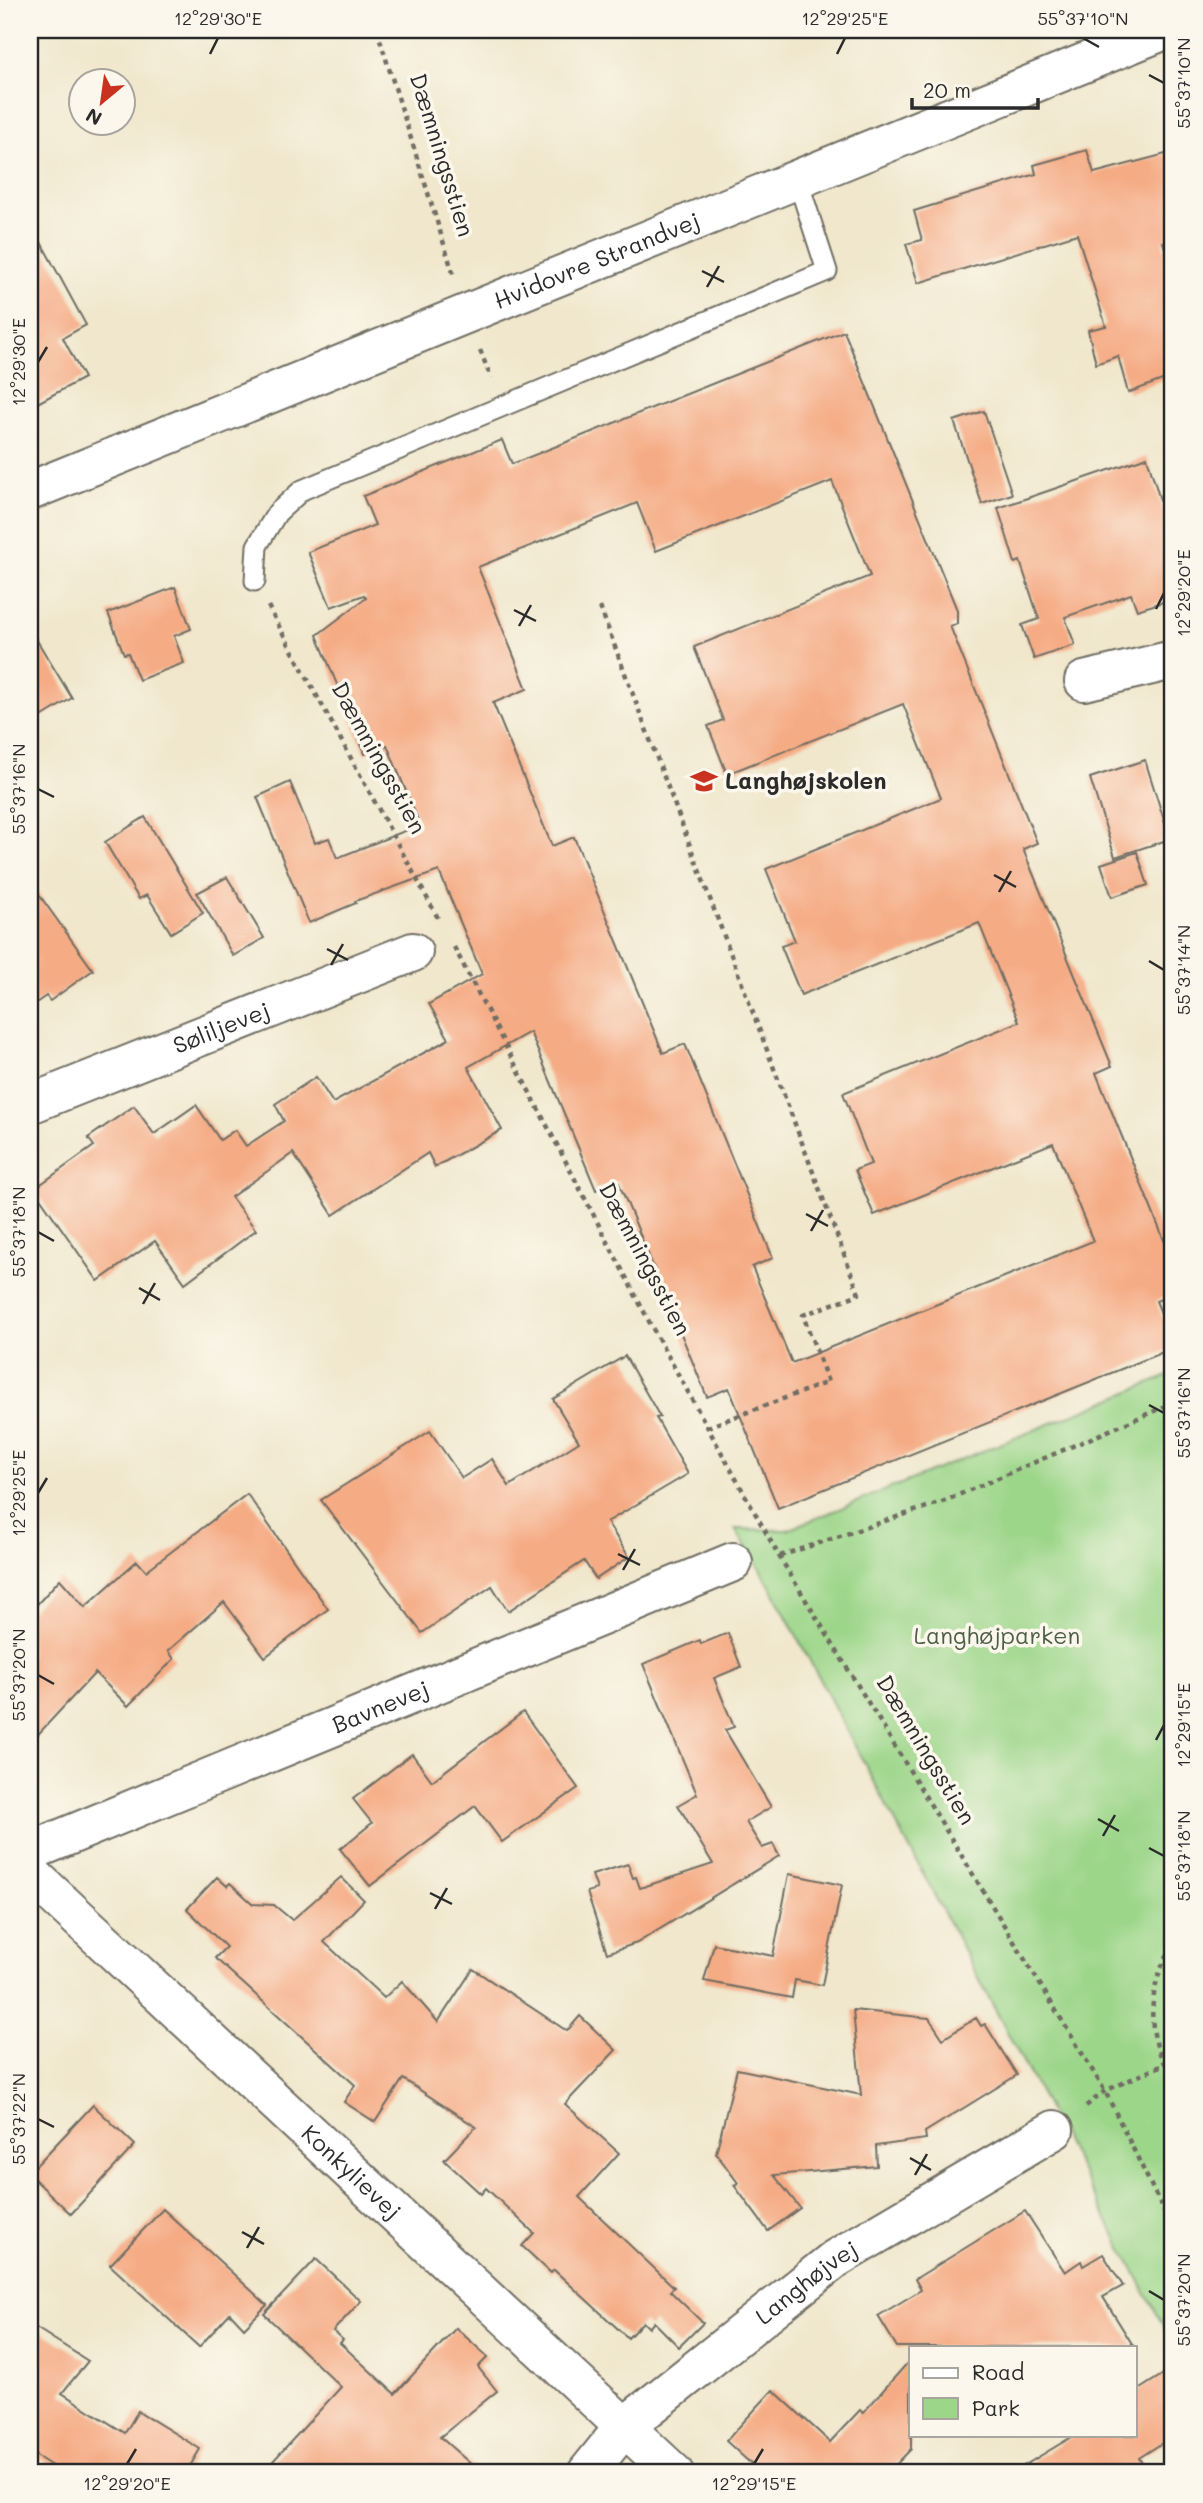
<svg xmlns="http://www.w3.org/2000/svg" width="1203" height="2503" viewBox="0 0 1203 2503" font-family="Mali,sans-serif">
	<style>
		.green { fill: #9cd689; stroke: #64805a; stroke-width: 2 }
		.building { fill: #f5ac85; fill-rule: evenodd }
		.lines { fill: none; stroke-linecap: round; stroke-linejoin: round }
		.service-casing { stroke: #706d63; stroke-width: 23 }
		.minor-casing { stroke: #706d63; stroke-width: 42 }
		.path { stroke: #706d63; stroke-width: 4.5; stroke-dasharray: 5 5; stroke-linecap: butt }
		.service { stroke: #fff; stroke-width: 19 }
		.minor { stroke: #fff; stroke-width: 38 }
		.ticks { fill: none; stroke: #2b2b2b; stroke-width: 2.5 }
		.labels { text-anchor: middle; stroke-width: 7; stroke-linejoin: round; paint-order: stroke }
		.street-label { font-size: 23px; fill: #2b2b2b; stroke: #fbf7ec }
		.poi-label { font-size: 23px; font-weight: bold; fill: #2b2b2b; stroke: #fbf7ec; text-anchor: start }
		.park-label { font-size: 23px; fill: #4d5e47; stroke: #fbf7ec }
		.neatline { fill: none; stroke: #2b2b2b; stroke-width: 2.5 }
		.ticks-label { font-size: 18px; text-anchor: middle; fill: #2b2b2b }
	</style>
	<rect width="100%" height="100%" fill="#fbf7ec"/>
	<filter id="ink" filterUnits="userSpaceOnUse"><feTurbulence type="fractalNoise" baseFrequency=".0143" numOctaves="2"/><feDisplacementMap in="SourceGraphic" scale="14" xChannelSelector="R" yChannelSelector="G"/><feConvolveMatrix kernelMatrix="1 2 1 2 8 2 1 2 1" color-interpolation-filters="sRGB"/></filter>
	<filter id="wash" filterUnits="userSpaceOnUse"><feTurbulence type="fractalNoise" baseFrequency=".00686" numOctaves="4" result="noise"/><feDisplacementMap in="SourceGraphic" scale="28" xChannelSelector="R" yChannelSelector="G"/><feGaussianBlur stdDeviation="1.57" result="paint"/><feColorMatrix in="noise" values="0 0 0 0 0 0 0 0 0 0 0 0 0 0 0 0 0 1.4 0 .05"/><feComposite in="paint" operator="in"/></filter>
	<g filter="url(#wash)">
		<rect width="100%" height="100%" fill="#f0e7cc"/>
		<polygon class="green" points="1173,1374 1173,2344 768,1582 735,1529 787,1530"/>
		<g id="blocks">
			<g class="building">
				<polygon points="1087,150 1094,173 1173,152 1173,238 1163,242 1173,277 1173,376 1128,393 1118,356 1096,364 1088,330 1106,326 1077,234 918,283 906,244 922,240 914,211 1036,174 1034,165"/>
				<polygon points="30,222 86,325 63,338 84,378 30,407"/>
				<path d="M844,331L957,610V624L950,626L1037,843L1023,849L1112,1066L1096,1073L1173,1262V1294L1156,1301L1173,1342V1348L778,1508L729,1388L707,1397L618,1181L596,1190L530,1032L468,1067L502,1130L435,1167L428,1153L333,1215L293,1153L231,1197L256,1230L185,1283L155,1241L98,1281L34,1189L94,1146L88,1138L134,1106L154,1134L196,1105L220,1140L235,1130L246,1146L284,1121L275,1104L316,1077L333,1103L449,1039L429,1004L482,974L439,871L355,901L356,903L309,923L257,797L290,782L315,843L329,838L337,858L420,825L387,745L365,754L317,635L366,598L364,595L331,607L308,552L375,525L363,496L502,440L512,464ZM832,481L870,576L694,647L723,720L708,726L727,774L903,704L941,798L766,869L795,941L781,946L801,995L979,923L1019,1022L843,1093L871,1164L855,1170L874,1215L1053,1143L1093,1241L792,1363L752,1267L773,1258L685,1044L663,1053L574,837L552,846L493,703L527,689L478,567L637,503L656,551Z"/>
				<polygon points="984,411 1012,494 982,504 954,421"/>
				<polygon points="1147,457 1173,543 1173,599 1137,610 1131,594 1065,617 1075,645 1034,659 1022,625 1039,619 1020,561 1015,563 998,508"/>
				<polygon points="175,587 191,629 174,636 184,663 139,680 128,653 124,654 108,613"/>
				<polygon points="30,629 72,698 30,724"/>
				<polygon points="1145,760 1170,839 1115,857 1090,778"/>
				<polygon points="145,817 203,913 171,933 147,895 139,899 105,842"/>
				<polygon points="1137,852 1148,885 1112,897 1101,864"/>
				<polygon points="227,877 264,938 233,956 197,893"/>
				<polygon points="30,882 93,970 50,1001 46,996 30,1007"/>
				<polygon points="625,1356 660,1417 656,1418 688,1474 607,1522 629,1557 596,1579 584,1561 508,1611 492,1586 422,1633 321,1500 430,1431 462,1478 492,1459 509,1486 579,1442 553,1399"/>
				<polygon points="247,1494 328,1609 265,1657 224,1602 168,1651 174,1659 128,1706 95,1673 30,1743 30,1612 60,1579 85,1607 137,1561 146,1571"/>
				<polygon points="728,1633 741,1667 714,1678 734,1727 725,1730 771,1807 746,1822 762,1848 773,1844 779,1856 637,1943 607,1953 587,1892 597,1889 592,1875 628,1864 633,1878 636,1877 640,1888 713,1864 678,1805 697,1794 643,1664 700,1640 701,1644"/>
				<polygon points="523,1712 578,1788 502,1842 475,1806 370,1886 340,1849 372,1823 353,1799 412,1754 432,1781"/>
				<polygon points="789,1874 842,1885 822,1985 795,1980 792,1998 704,1981 714,1944 773,1956"/>
				<polygon points="217,1877 227,1886 230,1883 253,1904 274,1905 292,1920 341,1877 364,1900 324,1942 384,1998 402,1981 438,2022 473,1969 567,2031 580,2016 616,2050 565,2104 619,2153 579,2197 674,2287 670,2291 703,2323 679,2347 654,2322 649,2328 643,2322 628,2338 554,2270 551,2273 522,2246 534,2233 486,2188 481,2194 444,2160 476,2127 403,2079 375,2122 344,2102 355,2085 215,1958 226,1947 187,1909"/>
				<polygon points="853,2010 929,2018 943,2039 976,2018 981,2026 985,2024 1017,2075 925,2132 926,2139 876,2146 877,2166 774,2175 800,2208 768,2231 734,2185 738,2183 716,2153 737,2069 861,2095"/>
				<polygon points="93,2105 135,2145 71,2214 30,2175 30,2172"/>
				<polygon points="163,2209 267,2305 244,2328 230,2313 199,2347 110,2265"/>
				<polygon points="1025,2211 1065,2272 1081,2261 1083,2266 1103,2254 1123,2286 1103,2297 1134,2347 897,2347 878,2316 921,2290 915,2279"/>
				<polygon points="316,2259 361,2301 333,2331 343,2340 340,2343 395,2394 456,2328 488,2357 478,2367 497,2391 440,2437 481,2473 262,2473 341,2387 264,2314"/>
				<polygon points="30,2324 88,2361 62,2393 125,2433 138,2411 200,2449 186,2473 63,2473 30,2452"/>
				<polygon points="911,2359 911,2449 888,2473 761,2473 726,2441 773,2390 830,2442 860,2410 863,2413"/>
				<polygon points="1173,2368 1173,2436 1139,2458 1148,2473 1012,2473 1075,2435 1135,2435 1135,2392"/>
			</g>
		</g>
	</g>
	<g filter="url(#ink)">
		<use href="#blocks" fill-opacity="0" stroke="#706d63" stroke-width="2"/>
		<g class="lines">
			<g class="service-casing">
				<polyline id="service" points="255,581 257,546 277,513 302,490 827,271 797,178"/>
			</g>
			<g class="minor-casing">
				<g id="minor">
					<path id="s1" d="M30,491L1165,30"/>
					<polyline points="1084,681 1173,660"/>
					<path id="s2" d="M30,1104L413,952"/>
					<path id="s3" d="M30,1856L36,1849L733,1562"/>
					<path id="s4" d="M30,1873L674,2473"/>
					<path id="s5" d="M587,2473L624,2427L835,2259L1054,2130"/>
				</g>
			</g>
			<g class="path">
				<polyline points="377,30 454,276"/>
				<polyline points="480,350 491,378"/>
				<polyline points="268,606 438,918"/>
				<polyline points="600,607 859,1294 803,1315 828,1382 708,1427"/>
				<polyline points="454,947 653,1329 779,1556 1105,2091 1173,2230"/>
				<polyline points="780,1556 942,1502 1173,1403"/>
				<path d="M1173,1946C1149,1980 1142,2041 1173,2073"/>
				<polyline points="1086,2106 1105,2091 1165,2064"/>
			</g>
			<use href="#service" class="service"/>
			<use href="#minor" class="minor"/>
		</g>
	</g>
	<path class="ticks" d="M1083,38L1099,47M210,54L218,38M837,54L845,38M1149,75L1164,83M702,271L724,282M707,287L719,266M38,362L47,347M1156,609L1164,593M514,610L536,621M519,626L531,605M38,789L54,797M994,875L1016,887M999,892L1011,871M327,949L348,960M1149,961L1164,970M331,965L343,944M806,1214L828,1226M811,1231L823,1210M38,1232L54,1241M139,1288L160,1300M143,1304L155,1283M1149,1405L1164,1413M38,1493L47,1478M618,1554L640,1565M623,1570L635,1549M38,1675L54,1684M1156,1740L1164,1725M1098,1819L1119,1831M1103,1836L1115,1815M1149,1848L1164,1856M430,1893L452,1904M435,1909L447,1888M38,2119L54,2127M910,2158L931,2170M915,2175L927,2154M242,2232L264,2244M247,2248L259,2227M1149,2291L1164,2300M127,2464L136,2449M754,2464L763,2449"/>
	<defs>
		<g id="school-bare" transform="scale(2.1)"><path d="M0-5L7-2L0 1L-7-2ZM-4 1L0 2.5L4 1V4Q0 6-4 4Z" fill="#c8321e" stroke="#fbf7ec" stroke-width="2.5" paint-order="stroke"/></g>
	</defs>
	<g fill-rule="evenodd">
		<use href="#school-bare" x="704" y="781"/>
	</g>
	<g class="labels">
		<g class="street-label">
			<text transform="translate(442 155) rotate(73)" y="8">Dæmningsstien</text>
			<text dy="8" stroke="none"><textPath href="#s1" startOffset="612">Hvidovre Strandvej</textPath></text>
			<text transform="translate(379 758) rotate(61)" y="8">Dæmningsstien</text>
			<text dy="8" stroke="none"><textPath href="#s2" startOffset="206">Søliljevej</textPath></text>
			<text transform="translate(645 1259) rotate(62)" y="8">Dæmningsstien</text>
			<text dy="8" stroke="none"><textPath href="#s3" startOffset="382">Bavnevej</textPath></text>
			<text transform="translate(926 1750) rotate(59)" y="8">Dæmningsstien</text>
			<text dy="8" stroke="none"><textPath href="#s4" startOffset="439">Konkylievej</textPath></text>
			<text dy="8" stroke="none"><textPath href="#s5" startOffset="292">Langhøjvej</textPath></text>
		</g>
		<g class="poi-label">
			<text x="725" y="789">Langhøjskolen</text>
		</g>
		<g class="park-label">
			<text x="997" y="1644">Langhøjparken</text>
		</g>
	</g>
	<rect width="1203" height="2503" fill="none" stroke="#fbf7ec" stroke-width="77"/>
	<rect x="909" y="2346" width="228" height="91" fill="#fbf7ec" stroke="#a8a59f" stroke-width="2"/>
	<rect x="923" y="2368" width="35" height="10" fill="#ffffff" stroke="#a8a59f" stroke-width="2"/>
	<text x="972" y="2380" font-size="21" fill="#2b2b2b">Road</text>
	<rect x="923" y="2398" width="35" height="21" fill="#9cd689" stroke="#a8a59f" stroke-width="2"/>
	<text x="972" y="2416" font-size="21" fill="#2b2b2b">Park</text>
	<g transform="translate(102 102) rotate(209)"><circle r="33" fill="#fbf7ec" stroke="#a8a59f" stroke-width="2"/>
	<path d="M0-5L12 26L0 18L-12 26Z" fill="#c8321e"/>
	<text y="-10" font-size="19" font-weight="bold" text-anchor="middle" fill="#2b2b2b">N</text>
	</g>
	<path d="M912 98v10h126v-10" fill="none" stroke="#2b2b2b" stroke-width="3.5"/>
	<text x="923" y="98" font-size="21" fill="#2b2b2b" stroke="#fbf7ec" stroke-width="5" paint-order="stroke">20 m</text>
	<rect x="38" y="38" width="1126" height="2426" class="neatline"/>
	<g class="ticks-label">
		<text x="218" y="25">12°29'30"E</text>
		<text x="845" y="25">12°29'25"E</text>
		<text x="1083" y="25">55°37'10"N</text>
		<text transform="translate(1184 83) rotate(-90)" y="6">55°37'10"N</text>
		<text transform="translate(19 362) rotate(-90)" y="6">12°29'30"E</text>
		<text transform="translate(1184 593) rotate(-90)" y="6">12°29'20"E</text>
		<text transform="translate(19 789) rotate(-90)" y="6">55°37'16"N</text>
		<text transform="translate(1184 970) rotate(-90)" y="6">55°37'14"N</text>
		<text transform="translate(19 1232) rotate(-90)" y="6">55°37'18"N</text>
		<text transform="translate(1184 1413) rotate(-90)" y="6">55°37'16"N</text>
		<text transform="translate(19 1493) rotate(-90)" y="6">12°29'25"E</text>
		<text transform="translate(19 1675) rotate(-90)" y="6">55°37'20"N</text>
		<text transform="translate(1184 1725) rotate(-90)" y="6">12°29'15"E</text>
		<text transform="translate(1184 1856) rotate(-90)" y="6">55°37'18"N</text>
		<text transform="translate(19 2119) rotate(-90)" y="6">55°37'22"N</text>
		<text transform="translate(1184 2300) rotate(-90)" y="6">55°37'20"N</text>
		<text x="127" y="2490">12°29'20"E</text>
		<text x="754" y="2490">12°29'15"E</text>
	</g>
</svg>
